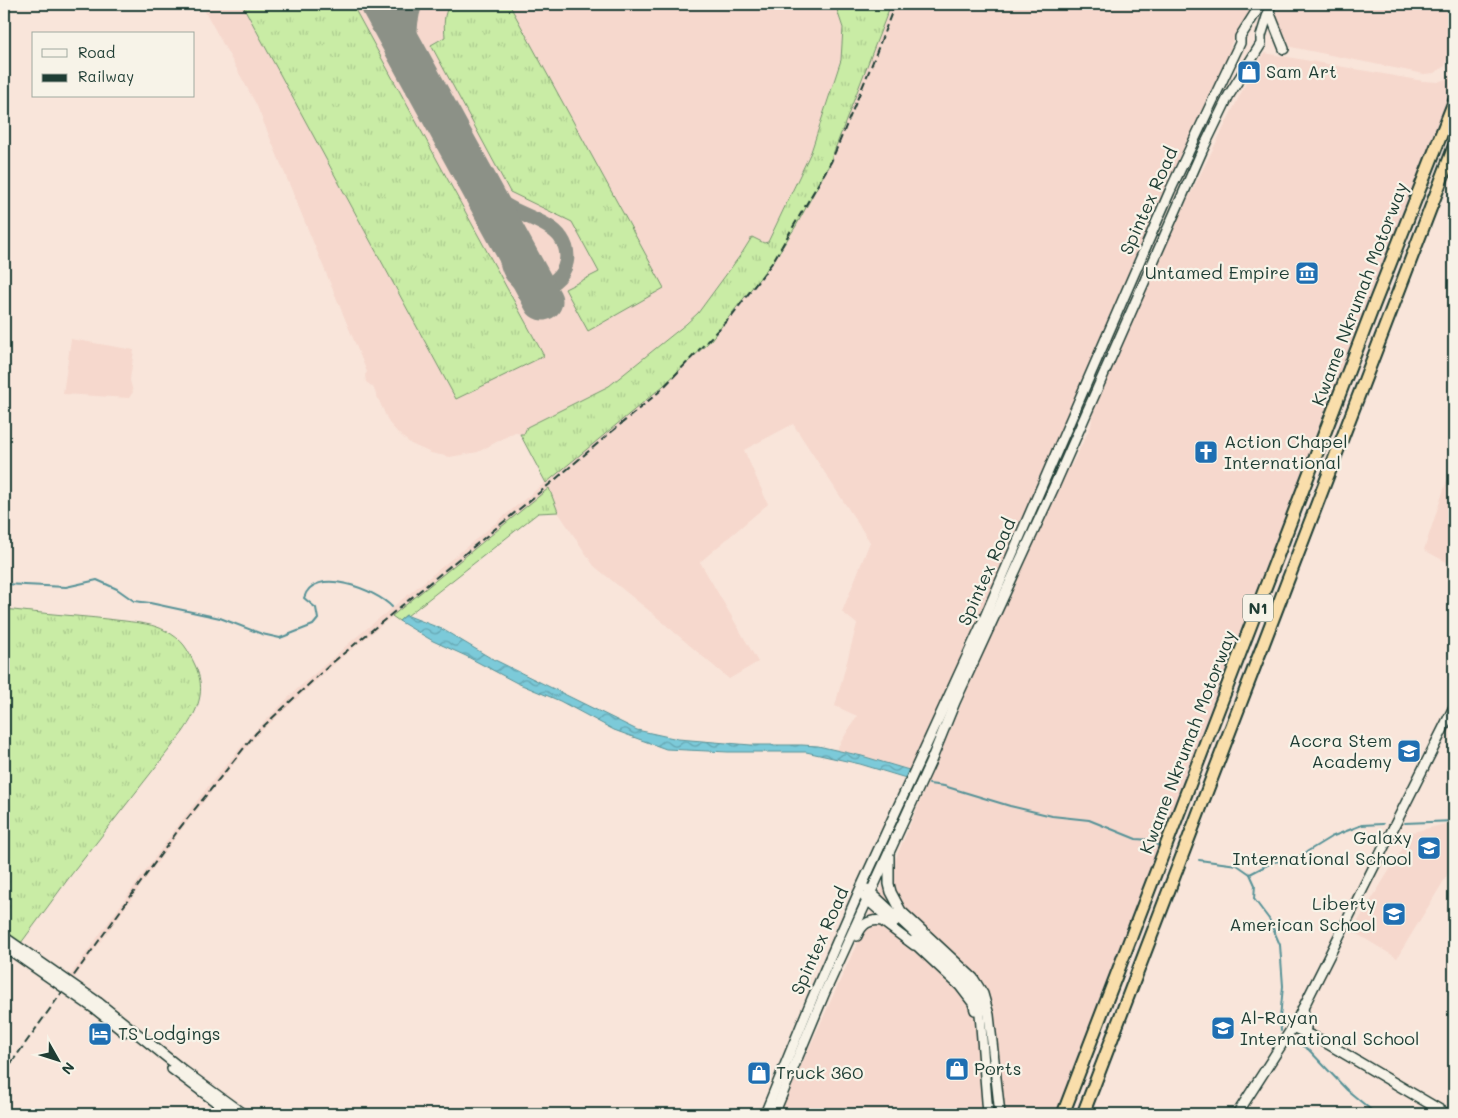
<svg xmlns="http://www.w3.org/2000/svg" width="1458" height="1118" viewBox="0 0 1458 1118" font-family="Mali,sans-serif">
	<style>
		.built { fill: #f6d8cd }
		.grass { fill: url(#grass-tufts); stroke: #74946c }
		.water { fill: url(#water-waves); stroke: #579297 }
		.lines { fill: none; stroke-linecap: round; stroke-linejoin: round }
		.stream { stroke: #579297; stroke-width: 2 }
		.taxiway { stroke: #8c9187; stroke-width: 15 }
		.runway { stroke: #8c9187; stroke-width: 39 }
		.secondary-casing { stroke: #1f3d34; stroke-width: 12 }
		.highway-casing { stroke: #1f3d34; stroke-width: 15 }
		.secondary { stroke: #f7f3e8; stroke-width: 9 }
		.highway { stroke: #f9deab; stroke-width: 11 }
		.rail { stroke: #1f3d34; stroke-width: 2; stroke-dasharray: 8 4; stroke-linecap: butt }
		.secondary-bridge-casing { stroke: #1f3d34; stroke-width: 12; stroke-linecap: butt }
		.secondary-bridge { stroke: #f7f3e8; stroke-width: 9 }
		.labels { text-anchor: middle; stroke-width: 4.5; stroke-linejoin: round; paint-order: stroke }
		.shield { fill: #f7f3e8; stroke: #60746a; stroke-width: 1 }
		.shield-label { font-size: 16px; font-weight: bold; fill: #1f3d34 }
		.poi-label { font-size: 18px; fill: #1f3d34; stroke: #f7f3e8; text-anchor: start }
		.street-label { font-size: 18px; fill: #1f3d34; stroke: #f7f3e8 }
	</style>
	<defs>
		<pattern id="grass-tufts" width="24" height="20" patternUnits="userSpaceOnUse" patternTransform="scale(1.25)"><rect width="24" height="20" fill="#c9eca5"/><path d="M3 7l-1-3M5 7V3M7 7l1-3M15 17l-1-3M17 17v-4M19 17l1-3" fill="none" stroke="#accb8f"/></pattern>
		<pattern id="water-waves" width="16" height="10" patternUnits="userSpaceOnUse" patternTransform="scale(1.25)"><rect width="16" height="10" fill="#7ccad9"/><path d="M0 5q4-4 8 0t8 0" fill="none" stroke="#65a5b1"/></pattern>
	</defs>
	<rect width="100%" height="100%" fill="#f9e5da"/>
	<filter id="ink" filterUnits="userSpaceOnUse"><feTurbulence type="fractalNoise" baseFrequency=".02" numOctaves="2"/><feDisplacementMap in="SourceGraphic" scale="10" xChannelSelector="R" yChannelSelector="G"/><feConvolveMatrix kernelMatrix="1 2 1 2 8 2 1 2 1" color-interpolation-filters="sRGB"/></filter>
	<g filter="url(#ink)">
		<g class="built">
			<polygon points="201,4 835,4 843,28 843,43 841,60 811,152 768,242 764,243 752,237 743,253 698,313 628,372 609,386 527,427 524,434 520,434 515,432 478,452 450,457 431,453 411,444 398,433 389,423 373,387 366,382 365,375 367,372 256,104"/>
			<polygon points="891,4 1256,4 1240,26 1230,46 1232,51 1025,516 909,770 862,756 836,750 857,716 835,706 857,624 842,612 870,542 793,424 744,450 768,504 700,562 758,662 729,679 652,613 594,566 558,512 549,489 340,659 257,735 180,831 73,980 69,977 179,824 214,779 254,732 296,690 354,639 663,386 710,341 774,260 796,226 828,167"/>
			<polygon points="1280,4 1454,4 1454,38 1445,66 1434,73 1424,74 1291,47 1275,14"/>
			<polygon points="1265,53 1423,81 1438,82 1448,78 1454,78 1454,90 1061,1114 779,1114 892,867 997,620 1063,475 1072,464 1091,426 1093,410 1173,229 1251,73"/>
			<polygon points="71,339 134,350 130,380 133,392 129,398 63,394"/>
			<polygon points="1454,474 1454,566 1424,550 1447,480"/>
			<polygon points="1449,823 1454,826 1454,864 1397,958 1352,931 1413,832"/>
		</g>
		<g class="grass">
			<polygon points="242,4 352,4 544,356 456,399"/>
			<path d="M450,4H509L664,288L588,331L565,289L599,272L572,222L510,192L431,45L445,37C444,24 443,15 450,4Z"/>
			<polygon points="835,4 891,4 828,167 796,226 774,260 710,341 663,386 546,483 520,434 524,434 527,427 609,386 686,324 698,313 742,253 752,237 764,243 768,242 811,152 841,60 843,28"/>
			<polygon points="549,488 558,512 538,513 407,616 406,615 399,621 392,616"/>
			<path d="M4,609C44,614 85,616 125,621C139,623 154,624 166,631C183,640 187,648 195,665C207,691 198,710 183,732L71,875L21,943L4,931Z"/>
		</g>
		<polygon class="water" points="406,615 442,629 489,657 637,730 678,739 751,745 802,745 818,746 862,756 909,770 906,778 860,764 806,752 728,752 666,749 614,730 560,701 517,683 466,656 433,641 399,621"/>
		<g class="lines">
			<g class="stream">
				<path d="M4,584L66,587L97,580L117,589L134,601L150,603L220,618L262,634L280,638L313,625L318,619L316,608L304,598C313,565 377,590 392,607"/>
				<polyline points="929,784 944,786 1010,806 1052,816 1089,820 1136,839 1150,840 1160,847"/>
				<polyline points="1405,823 1454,821"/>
				<polyline points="1199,860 1237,865 1250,874 1273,862 1295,859 1331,837 1362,825 1383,824"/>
				<polyline points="1250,874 1255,885 1254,899 1269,919 1280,945 1283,986 1280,1018 1281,1031"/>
				<polyline points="1290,1038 1309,1050 1347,1090 1376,1114"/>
			</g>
			<g class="taxiway">
				<path d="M415,4C406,31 410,49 419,74"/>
				<path d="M475,176C484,186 493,197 505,205C520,215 552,223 561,238C583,270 538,308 513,276C504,265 505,238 501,224"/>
			</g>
			<polyline class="runway" points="380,4 543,301"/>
			<g class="secondary-casing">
				<g id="secondary">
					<polyline points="1268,9 1284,49"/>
					<polyline points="889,856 889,884 891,892 901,911 973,978 983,994 989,1015 1000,1114"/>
					<polyline points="867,889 961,976 974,992 980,1014 988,1114"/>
					<polyline points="864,897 894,923"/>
					<path d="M857,936C862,924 869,919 882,921L914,945"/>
					<polyline points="912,941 960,986 973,1003 975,1010"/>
					<polyline points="99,1003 184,1071 243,1114"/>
					<polyline points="1303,1008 1306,1028"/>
					<polyline points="95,1009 124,1032"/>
					<polyline points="1292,1027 1323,1041 1447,1114"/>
					<polyline points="172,1069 232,1114"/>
					<polyline points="765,1114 812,999 858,894 981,626 1170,191 1240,43 1240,37 1261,4"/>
					<polyline points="774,1114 825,992 931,761 955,702 1053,489 1202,151 1229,95 1261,44 1261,36 1271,4"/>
					<polyline points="1237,1114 1296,1022 1454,707"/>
				</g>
			</g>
			<g class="highway-casing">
				<g id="highway">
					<polyline points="1063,1114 1373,307 1454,102"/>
					<polyline points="1083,1114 1454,147"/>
				</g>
			</g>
			<use href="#secondary" class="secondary"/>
			<use href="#highway" class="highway"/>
			<polyline class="rail" points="4,1073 179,829 256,733 332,663 551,483 660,391 733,314 772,263 831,162 872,64 895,4"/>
			<g class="secondary-bridge-casing">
				<g id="secondary-bridge">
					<polyline points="4,937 99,1003"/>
					<polyline points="4,946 95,1009"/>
				</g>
			</g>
			<use href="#secondary-bridge" class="secondary-bridge"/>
		</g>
	</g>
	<defs>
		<g id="shop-square" transform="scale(1.25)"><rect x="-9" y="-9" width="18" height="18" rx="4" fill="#1f6fb2" stroke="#f7f3e8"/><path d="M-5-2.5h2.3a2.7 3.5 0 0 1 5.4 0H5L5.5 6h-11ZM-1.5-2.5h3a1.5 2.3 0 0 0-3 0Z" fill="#fff"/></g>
		<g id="museum-square" transform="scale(1.25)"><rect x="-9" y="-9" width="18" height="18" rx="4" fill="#1f6fb2" stroke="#f7f3e8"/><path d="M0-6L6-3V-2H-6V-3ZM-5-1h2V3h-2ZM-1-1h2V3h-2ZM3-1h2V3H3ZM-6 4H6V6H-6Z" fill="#fff"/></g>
		<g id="church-square" transform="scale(1.25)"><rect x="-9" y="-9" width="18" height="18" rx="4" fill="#1f6fb2" stroke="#f7f3e8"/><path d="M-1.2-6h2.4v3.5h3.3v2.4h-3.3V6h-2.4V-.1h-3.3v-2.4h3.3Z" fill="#fff"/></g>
		<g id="school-square" transform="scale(1.25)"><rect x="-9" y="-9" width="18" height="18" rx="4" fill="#1f6fb2" stroke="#f7f3e8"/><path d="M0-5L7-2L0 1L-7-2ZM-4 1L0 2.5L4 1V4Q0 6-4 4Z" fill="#fff"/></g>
		<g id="hotel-square" transform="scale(1.25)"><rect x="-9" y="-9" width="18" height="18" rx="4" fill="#1f6fb2" stroke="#f7f3e8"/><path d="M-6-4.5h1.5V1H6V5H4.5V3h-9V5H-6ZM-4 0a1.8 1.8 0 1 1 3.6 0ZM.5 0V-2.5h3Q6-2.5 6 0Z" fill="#fff"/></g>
	</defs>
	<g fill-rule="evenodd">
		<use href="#shop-square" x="1249" y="72"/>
		<use href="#museum-square" x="1307" y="273"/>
		<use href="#church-square" x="1206" y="452"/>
		<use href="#school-square" x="1409" y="751"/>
		<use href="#school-square" x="1429" y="848"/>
		<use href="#school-square" x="1394" y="914"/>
		<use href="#school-square" x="1223" y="1028"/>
		<use href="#hotel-square" x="100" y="1034"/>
		<use href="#shop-square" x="957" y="1069"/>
		<use href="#shop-square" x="759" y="1073"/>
	</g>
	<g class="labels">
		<rect class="shield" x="1243" y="594.5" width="30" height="27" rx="4"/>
		<g class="shield-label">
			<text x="1258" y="614">N1</text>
		</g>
		<g class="poi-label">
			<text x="1266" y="78">Sam Art</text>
			<text x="1290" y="279" text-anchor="end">Untamed Empire</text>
			<text x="1224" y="448">Action Chapel<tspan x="1224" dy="21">International</tspan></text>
			<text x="1392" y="747" text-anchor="end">Accra Stem<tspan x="1392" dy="21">Academy</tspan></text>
			<text x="1412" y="844" text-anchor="end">Galaxy<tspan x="1412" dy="21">International School</tspan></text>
			<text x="1376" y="910" text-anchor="end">Liberty<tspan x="1376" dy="21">American School</tspan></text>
			<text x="1240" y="1024">Al-Rayan<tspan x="1240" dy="21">International School</tspan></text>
			<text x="118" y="1040">TS Lodgings</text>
			<text x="974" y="1075">Ports</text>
			<text x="776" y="1079">Truck 360</text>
		</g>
		<g class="street-label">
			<text transform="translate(1149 201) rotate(-66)" y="6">Spintex Road</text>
			<text transform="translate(1360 294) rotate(-69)" y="6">Kwame Nkrumah Motorway</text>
			<text transform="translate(987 572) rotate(-66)" y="6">Spintex Road</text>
			<text transform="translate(1188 742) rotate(-69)" y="6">Kwame Nkrumah Motorway</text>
			<text transform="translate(820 941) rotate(-66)" y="6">Spintex Road</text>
		</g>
	</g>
	<rect width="1458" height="1118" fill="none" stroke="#f7f3e8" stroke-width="20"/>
	<rect x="10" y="10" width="1438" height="1098" fill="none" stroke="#1f3d34" stroke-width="2" filter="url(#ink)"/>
	<rect x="32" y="32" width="162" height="65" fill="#f7f3e8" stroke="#a1aaa0"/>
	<rect x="42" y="49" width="25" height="8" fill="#f7f3e8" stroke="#a1aaa0"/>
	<text x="78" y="58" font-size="15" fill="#1f3d34">Road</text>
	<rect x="42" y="74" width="25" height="8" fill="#1f3d34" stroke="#a1aaa0"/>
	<text x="78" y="82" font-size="15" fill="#1f3d34">Railway</text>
	<g transform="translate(58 1060) rotate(129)" stroke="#f7f3e8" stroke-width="4" paint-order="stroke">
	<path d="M0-4L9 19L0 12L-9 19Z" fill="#1f3d34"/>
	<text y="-8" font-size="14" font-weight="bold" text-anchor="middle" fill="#1f3d34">N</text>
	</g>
</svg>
